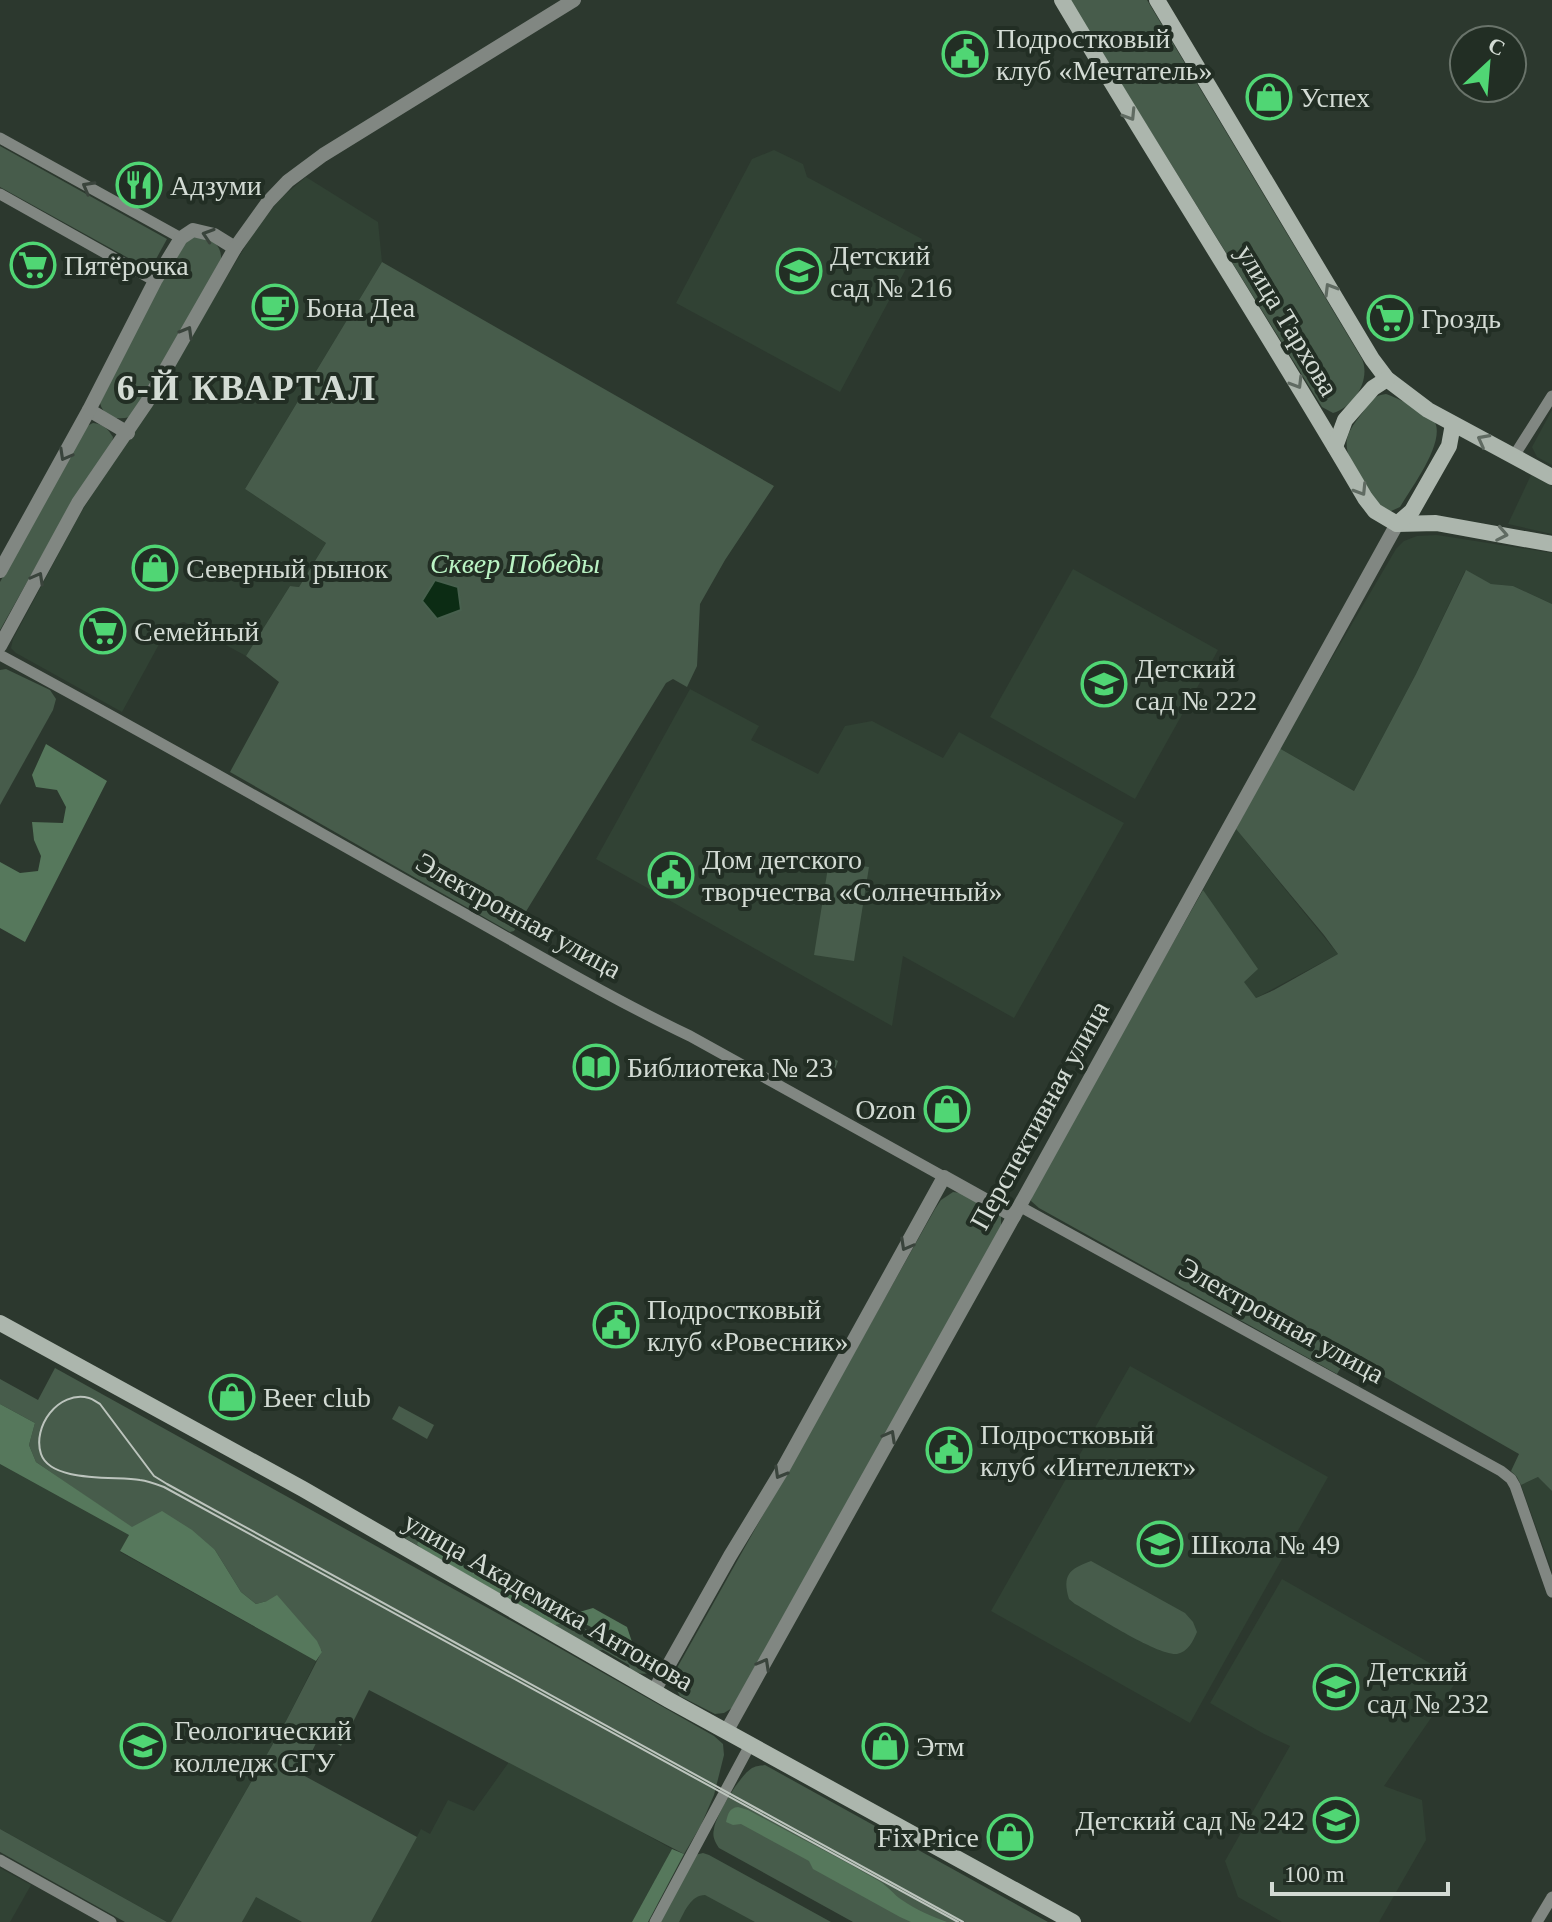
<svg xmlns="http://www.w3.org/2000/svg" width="1552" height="1922" viewBox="0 0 1552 1922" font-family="Georgia,serif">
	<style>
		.built { fill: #314234 }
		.green { fill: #475c4b }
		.forest { fill: #56785c }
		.water { fill: #0c2c14; stroke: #48604e; stroke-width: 2 }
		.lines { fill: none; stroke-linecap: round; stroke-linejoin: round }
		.minor { stroke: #818782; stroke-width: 11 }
		.tertiary { stroke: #818782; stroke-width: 14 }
		.secondary { stroke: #acb6ad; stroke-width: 16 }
		.tram { stroke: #bcc4bd; stroke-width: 2 }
		.oneway { stroke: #606b62 }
		.oneway2 { stroke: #3a443c }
		.labels { text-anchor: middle; stroke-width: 8; stroke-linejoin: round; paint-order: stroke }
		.poi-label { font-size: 28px; fill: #d3dbd4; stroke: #222e24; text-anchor: start }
		.street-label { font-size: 28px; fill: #d3dbd4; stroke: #222e24 }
		.park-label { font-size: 28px; font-style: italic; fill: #baf4c4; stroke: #222e24 }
		.district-label { font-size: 36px; font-weight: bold; letter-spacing: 2px; fill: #d3dbd4; stroke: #222e24 }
	</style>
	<rect width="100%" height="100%" fill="#2c382e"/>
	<g class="built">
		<polygon points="774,150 803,164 807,177 922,239 840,392 676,303 752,159"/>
		<polygon points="306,177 378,222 382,262 245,489 326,543 299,587 290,586 246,656 184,622 169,626 122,712 16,653 11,648 13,639 80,514 161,386 257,227 282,197"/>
		<polygon points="1552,410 1552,465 1537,457 1532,447"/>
		<polygon points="1531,475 1552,486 1552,534 1508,524"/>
		<polygon points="1437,535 1552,553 1552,604 1513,586 1491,584 1465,571 1416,674 1354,791 1279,748 1396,549 1404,541 1417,536"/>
		<polygon points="1073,569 1218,650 1135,799 990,717"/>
		<polygon points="690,689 759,726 751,740 818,774 845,726 872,721 943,758 959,732 1124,823 1014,1018 903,956 892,1026 596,859"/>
		<polygon points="1236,829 1338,954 1256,998 1243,982 1203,890"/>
		<polygon points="1130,1366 1328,1477 1190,1723 991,1611"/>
		<polygon points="0,1464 129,1535 120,1552 316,1661 286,1721 171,1922 167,1922 0,1829"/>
		<polygon points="1538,1477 1552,1491 1552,1571 1521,1485"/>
		<polygon points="1282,1579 1458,1679 1384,1786 1422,1800 1426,1840 1379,1922 1282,1922 1238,1897 1225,1861 1290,1746 1264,1734 1210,1703"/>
		<polygon points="509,1762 616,1818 672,1849 632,1922 371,1922 421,1829 430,1834 448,1800 474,1811"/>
		<polygon points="0,1868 31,1885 10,1922 0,1922"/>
		<polygon points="697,1869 792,1922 669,1922"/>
		<polygon points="255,1896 302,1922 242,1922"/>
	</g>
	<g class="green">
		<path d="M1069,0H1147L1362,359C1371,380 1354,407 1333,413L1322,407Z"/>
		<polygon points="0,146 167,239 150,270 0,187"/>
		<path d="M203,235C214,242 222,246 221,260L134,412L130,417C116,420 104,418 100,403L160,284L185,242L191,237Z"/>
		<polygon points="382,262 774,486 725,560 700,604 697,666 687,687 673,679 666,683 514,931 510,932 230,772 279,682 246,656 290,586 299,587 326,543 245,489"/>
		<path d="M1386,394C1397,398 1423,410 1431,417C1452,435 1410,489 1400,507L1389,512C1370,501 1343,460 1347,439C1349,429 1357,420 1363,412C1369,402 1374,395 1386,394Z"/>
		<path d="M93,423C103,424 108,429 113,437L112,443L76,495L0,630V582L85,427Z"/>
		<polygon points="1466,570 1491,584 1513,586 1552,604 1552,1491 1538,1477 1521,1485 1517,1477 1511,1471 1519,1454 1348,1356 1337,1374 1039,1208 1031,1201 1032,1192 1203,890 1258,969 1244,982 1256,998 1274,990 1338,954 1324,935 1236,829 1279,748 1354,791 1416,674"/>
		<polygon points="6,669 50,690 56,699 53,710 0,805 0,670"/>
		<polygon points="829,861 869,867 854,961 814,955"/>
		<polygon points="827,1055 838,1061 834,1072 828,1079 817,1073"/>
		<polygon points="953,1192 962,1193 1001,1215 1001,1228 732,1708 724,1713 715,1714 680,1696 673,1684 673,1675 935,1209 941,1200"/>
		<polygon points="55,1368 526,1629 714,1736 723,1744 724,1755 714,1795 701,1825 684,1854 369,1690 341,1746 320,1735 301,1774 417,1837 371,1922 302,1922 256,1897 242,1922 171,1922 286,1721 322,1651 267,1601 256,1604 241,1592 215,1550 132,1528 36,1462 29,1445 35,1423 0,1404 0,1379 38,1400"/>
		<polygon points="399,1406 434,1425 427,1439 392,1419"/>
		<path d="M404,1528L636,1657L655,1668C647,1677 640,1674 630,1669L629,1665L603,1650L596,1651L403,1537Z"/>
		<path d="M1091,1561L1185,1613L1193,1622L1197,1632C1193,1641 1188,1652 1177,1654C1158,1656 1095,1615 1075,1604L1069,1599C1062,1575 1069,1569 1091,1561Z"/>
		<path d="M765,1765L1048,1922H853L719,1848C715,1842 712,1837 714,1829C716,1815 740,1775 752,1768C758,1765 759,1766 765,1765Z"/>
		<polygon points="0,1829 167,1922 125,1922 0,1852"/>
		<path d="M703,1853L709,1855L831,1922H755L705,1895C691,1895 685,1911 679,1922H658L695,1855Z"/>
	</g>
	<g class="forest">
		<polygon points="46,744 107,781 25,942 0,928 0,862 20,873 38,871 41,856 34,840 32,822 63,823 66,807 57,790 36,787 32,775"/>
		<polygon points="0,1404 35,1423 29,1445 36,1462 132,1527 162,1511 192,1530 215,1550 241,1592 256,1604 267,1601 277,1595 317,1641 322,1652 316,1661 120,1551 129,1535 0,1464"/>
		<polygon points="419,1540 429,1544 562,1618 563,1623 555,1625 421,1548 417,1544"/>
		<polygon points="593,1608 627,1627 635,1651 569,1615"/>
		<path d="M738,1807L748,1810C792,1834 836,1856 879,1881C888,1886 894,1895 902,1900C916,1910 931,1916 947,1922H911L900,1917L813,1869L809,1861L741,1824L733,1825L726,1822C728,1814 729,1808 738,1807Z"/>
		<polygon points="672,1849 684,1854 648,1922 632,1922"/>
	</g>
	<polygon class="water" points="435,580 458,587 461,610 437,619 422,601"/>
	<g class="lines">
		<g class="minor">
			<polyline points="0,138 181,238"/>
			<polyline points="0,194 155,281"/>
			<polyline points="1514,456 1552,396"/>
			<path d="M0,655C153,737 304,824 456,909C533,952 610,998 690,1036L944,1177"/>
			<polyline points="1019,1206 1501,1471 1511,1479 1515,1486 1552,1592"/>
			<polyline points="0,1860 111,1922"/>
			<polyline points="655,1922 750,1745"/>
			<polyline points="1537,1922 1552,1897"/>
		</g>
		<g class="tertiary">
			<polyline points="89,410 128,433"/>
			<polyline points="0,571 89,410 155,281 181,238 193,230 214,235 235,248"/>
			<polyline points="0,646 78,503 147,402 235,248 268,202 288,181 323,155 574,0"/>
			<polyline points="654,1691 730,1556 781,1472 944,1177 1014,1216"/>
			<polyline points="726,1732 1014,1216 1397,524"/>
		</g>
		<g class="secondary">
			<path d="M1062,0C1161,167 1267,330 1365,498L1375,511L1397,524L1436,523L1552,544"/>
			<polyline points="1157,0 1372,359 1387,379 1428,410 1552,477"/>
			<polyline points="1335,447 1345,420 1373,388 1387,379"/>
			<polyline points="1397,524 1412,511 1449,446 1453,424"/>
			<polyline points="0,1323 303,1489 669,1700 1073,1922"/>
		</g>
		<path class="tram" d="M958,1922L164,1487C156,1484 148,1481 140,1480C115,1476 51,1483 41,1454C32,1427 58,1390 89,1398C93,1399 96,1402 100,1404L154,1476L167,1484L963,1922"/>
	</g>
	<defs><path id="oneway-chevron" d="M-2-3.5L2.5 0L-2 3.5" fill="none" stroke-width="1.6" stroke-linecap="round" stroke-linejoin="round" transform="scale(2)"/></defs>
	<g class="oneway">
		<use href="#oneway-chevron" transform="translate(1130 115) rotate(58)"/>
		<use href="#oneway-chevron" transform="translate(1330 289) rotate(-121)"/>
		<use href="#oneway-chevron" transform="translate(1297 383) rotate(59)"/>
		<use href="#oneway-chevron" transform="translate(1483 440) rotate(-152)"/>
		<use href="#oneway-chevron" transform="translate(1361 490) rotate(58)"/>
		<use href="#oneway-chevron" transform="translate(1502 534) rotate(11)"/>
	</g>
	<g class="oneway2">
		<use href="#oneway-chevron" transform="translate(88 187) rotate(-151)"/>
		<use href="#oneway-chevron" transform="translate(208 235) rotate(-162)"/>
		<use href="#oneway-chevron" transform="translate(187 332) rotate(-60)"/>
		<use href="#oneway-chevron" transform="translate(65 455) rotate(119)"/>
		<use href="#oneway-chevron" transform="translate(38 578) rotate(-61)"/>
		<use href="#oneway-chevron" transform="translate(906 1245) rotate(119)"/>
		<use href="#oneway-chevron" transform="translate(890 1436) rotate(-61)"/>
		<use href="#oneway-chevron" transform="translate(780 1473) rotate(120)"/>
		<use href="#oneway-chevron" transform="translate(764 1664) rotate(-61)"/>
	</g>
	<defs>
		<g id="civic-ring" transform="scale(2.3)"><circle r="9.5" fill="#222e24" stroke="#50d674" stroke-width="1.5"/><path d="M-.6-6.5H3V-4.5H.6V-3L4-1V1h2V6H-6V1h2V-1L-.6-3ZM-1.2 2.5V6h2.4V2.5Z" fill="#50d674"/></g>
		<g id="shop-ring" transform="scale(2.3)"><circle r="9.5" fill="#222e24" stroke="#50d674" stroke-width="1.5"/><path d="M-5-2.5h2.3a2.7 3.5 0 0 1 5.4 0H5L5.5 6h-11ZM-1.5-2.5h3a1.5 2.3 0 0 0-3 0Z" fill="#50d674"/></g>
		<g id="restaurant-ring" transform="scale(2.3)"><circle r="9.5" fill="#222e24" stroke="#50d674" stroke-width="1.5"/><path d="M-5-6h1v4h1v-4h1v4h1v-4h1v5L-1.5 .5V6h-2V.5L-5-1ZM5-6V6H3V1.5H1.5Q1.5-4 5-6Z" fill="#50d674"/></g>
		<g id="supermarket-ring" transform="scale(2.3)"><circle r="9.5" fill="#222e24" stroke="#50d674" stroke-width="1.5"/><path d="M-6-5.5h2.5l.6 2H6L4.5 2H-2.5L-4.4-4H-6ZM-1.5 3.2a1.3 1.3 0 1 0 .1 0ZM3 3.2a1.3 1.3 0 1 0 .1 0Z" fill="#50d674"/></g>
		<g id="school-ring" transform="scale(2.3)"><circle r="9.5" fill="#222e24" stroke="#50d674" stroke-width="1.5"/><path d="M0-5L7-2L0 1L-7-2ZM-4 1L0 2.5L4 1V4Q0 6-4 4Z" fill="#50d674"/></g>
		<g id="cafe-ring" transform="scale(2.3)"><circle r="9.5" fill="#222e24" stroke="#50d674" stroke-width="1.5"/><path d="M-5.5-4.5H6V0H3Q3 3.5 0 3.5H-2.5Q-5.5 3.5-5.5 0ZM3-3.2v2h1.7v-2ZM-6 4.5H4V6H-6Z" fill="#50d674"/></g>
		<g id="library-ring" transform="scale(2.3)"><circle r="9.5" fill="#222e24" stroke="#50d674" stroke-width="1.5"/><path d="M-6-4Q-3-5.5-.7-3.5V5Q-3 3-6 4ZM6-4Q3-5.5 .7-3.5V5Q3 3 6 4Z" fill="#50d674"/></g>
		<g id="university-ring" transform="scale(2.3)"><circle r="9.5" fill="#222e24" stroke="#50d674" stroke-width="1.5"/><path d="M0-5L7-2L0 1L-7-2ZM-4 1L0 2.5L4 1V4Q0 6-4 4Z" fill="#50d674"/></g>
	</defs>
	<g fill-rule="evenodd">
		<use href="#civic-ring" x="965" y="54"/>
		<use href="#shop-ring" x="1269" y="97"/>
		<use href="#restaurant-ring" x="139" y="185"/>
		<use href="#supermarket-ring" x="33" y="265"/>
		<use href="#school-ring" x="799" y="271"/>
		<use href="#cafe-ring" x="275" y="307"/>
		<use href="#supermarket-ring" x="1390" y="318"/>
		<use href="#shop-ring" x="155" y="568"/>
		<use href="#supermarket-ring" x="103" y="631"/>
		<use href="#school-ring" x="1104" y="684"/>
		<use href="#civic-ring" x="671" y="875"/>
		<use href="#library-ring" x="596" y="1067"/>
		<use href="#shop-ring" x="947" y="1109"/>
		<use href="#civic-ring" x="616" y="1325"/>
		<use href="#shop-ring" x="232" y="1397"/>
		<use href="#civic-ring" x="949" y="1450"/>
		<use href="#school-ring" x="1160" y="1544"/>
		<use href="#school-ring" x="1336" y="1687"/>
		<use href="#university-ring" x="143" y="1746"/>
		<use href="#shop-ring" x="885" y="1746"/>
		<use href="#school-ring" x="1336" y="1820"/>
		<use href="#shop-ring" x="1010" y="1837"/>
	</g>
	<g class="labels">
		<g class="poi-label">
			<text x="996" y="48">Подростковый<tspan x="996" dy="32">клуб «Мечтатель»</tspan></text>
			<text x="1300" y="107">Успех</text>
			<text x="170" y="195">Адзуми</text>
			<text x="830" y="265">Детский<tspan x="830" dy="32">сад № 216</tspan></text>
			<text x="64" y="275">Пятёрочка</text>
			<text x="306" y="317">Бона Деа</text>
			<text x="1421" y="328">Гроздь</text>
			<text x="186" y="578">Северный рынок</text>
			<text x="134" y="641">Семейный</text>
			<text x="1135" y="678">Детский<tspan x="1135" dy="32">сад № 222</tspan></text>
			<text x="702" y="869">Дом детского<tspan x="702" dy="32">творчества «Солнечный»</tspan></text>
			<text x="627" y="1077">Библиотека № 23</text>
			<text x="916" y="1119" text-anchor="end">Ozon</text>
			<text x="647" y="1319">Подростковый<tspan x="647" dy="32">клуб «Ровесник»</tspan></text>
			<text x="263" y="1407">Beer club</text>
			<text x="980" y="1444">Подростковый<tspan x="980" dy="32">клуб «Интеллект»</tspan></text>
			<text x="1191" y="1554">Школа № 49</text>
			<text x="1367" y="1681">Детский<tspan x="1367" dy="32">сад № 232</tspan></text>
			<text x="174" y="1740">Геологический<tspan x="174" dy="32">колледж СГУ</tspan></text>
			<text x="916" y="1756">Этм</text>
			<text x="1305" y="1830" text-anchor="end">Детский сад № 242</text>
			<text x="979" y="1847" text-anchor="end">Fix Price</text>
		</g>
		<g class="street-label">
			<text transform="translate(1288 320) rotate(59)" y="10">улица Тархова</text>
			<text transform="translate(519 915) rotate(29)" y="10">Электронная улица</text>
			<text transform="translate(1039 1115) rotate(-61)" y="10">Перспективная улица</text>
			<text transform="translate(1282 1320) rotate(29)" y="10">Электронная улица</text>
			<text transform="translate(549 1601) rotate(30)" y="10">улица Академика Антонова</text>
		</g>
		<g class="park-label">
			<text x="515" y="573">Сквер Победы</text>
		</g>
		<g class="district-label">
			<text x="247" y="400">6-Й КВАРТАЛ</text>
		</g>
	</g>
	<g transform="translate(1488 64) rotate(26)"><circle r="38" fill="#222e24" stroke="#69736a" stroke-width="2"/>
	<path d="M0-6L14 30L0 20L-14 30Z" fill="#50d674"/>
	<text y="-12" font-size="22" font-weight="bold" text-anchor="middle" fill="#d3dbd4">С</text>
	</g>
	<path d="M1272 1882v12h176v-12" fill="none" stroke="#d3dbd4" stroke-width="4"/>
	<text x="1284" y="1882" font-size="24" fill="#d3dbd4" stroke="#222e24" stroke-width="6" paint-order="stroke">100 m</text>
</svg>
